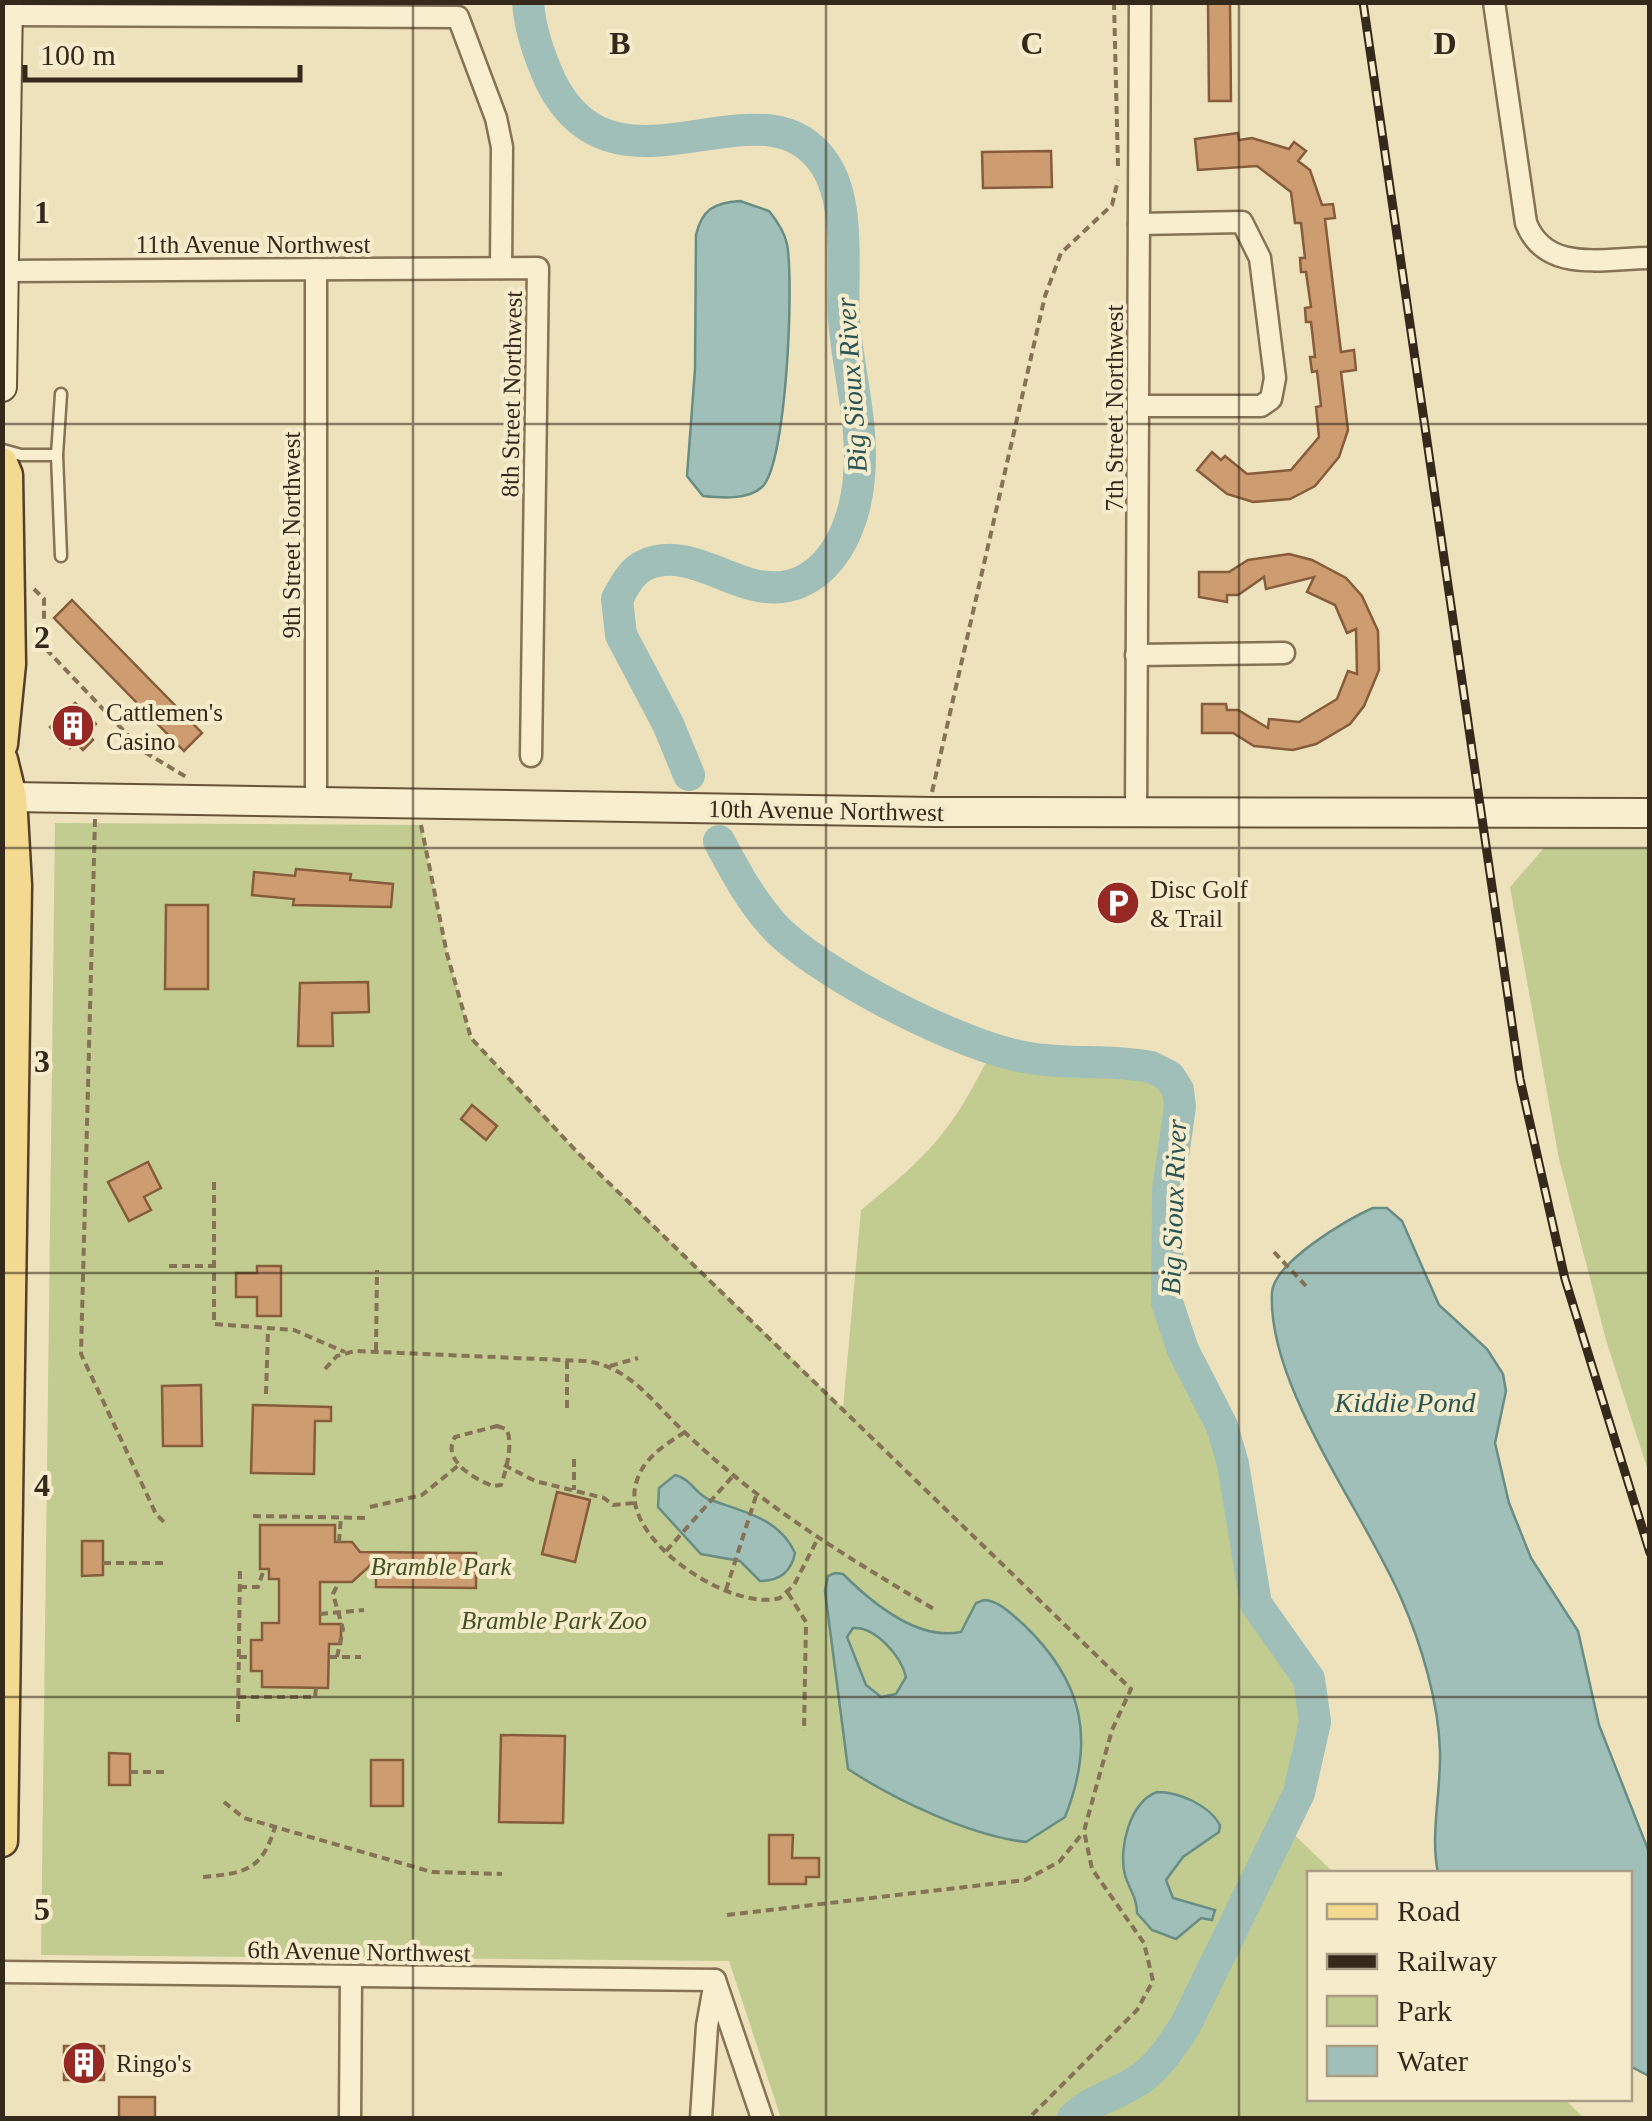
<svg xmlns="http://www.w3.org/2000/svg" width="1652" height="2121" viewBox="0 0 1652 2121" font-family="Georgia,serif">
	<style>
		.green { fill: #c2cc90 }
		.water { fill: #a0bfb8; stroke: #688d85; stroke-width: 2.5; fill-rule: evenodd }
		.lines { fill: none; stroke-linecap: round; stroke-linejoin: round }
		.river { stroke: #a0bfb8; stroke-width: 32 }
		.building { fill: #ce9c71; stroke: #865c3b; stroke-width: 2.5 }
		.lane-casing { stroke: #867255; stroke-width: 15 }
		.street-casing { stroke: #867255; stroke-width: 25 }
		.secondary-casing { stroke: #675339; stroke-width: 32 }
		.primary-casing { stroke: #533f2a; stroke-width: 35 }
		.path { stroke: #867255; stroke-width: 4; stroke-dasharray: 8 5; stroke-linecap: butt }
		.lane { stroke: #f9efcf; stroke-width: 10 }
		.street { stroke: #f9efcf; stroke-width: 20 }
		.secondary { stroke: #f9efcf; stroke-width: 28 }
		.primary { stroke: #f4da91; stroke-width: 30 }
		.rail-casing { stroke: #35291b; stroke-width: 9 }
		.rail { stroke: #f6eccc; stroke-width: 5; stroke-dasharray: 15; stroke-linecap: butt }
		.grid { fill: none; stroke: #35291b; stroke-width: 2.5; stroke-opacity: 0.55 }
		.labels { text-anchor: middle; stroke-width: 8; stroke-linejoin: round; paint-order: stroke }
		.street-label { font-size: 25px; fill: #35291b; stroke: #f6eccc }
		.poi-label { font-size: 25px; fill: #35291b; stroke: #f6eccc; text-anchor: start }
		.park-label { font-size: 25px; font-style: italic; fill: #435221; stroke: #f6eccc }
		.water-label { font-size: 28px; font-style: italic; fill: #295554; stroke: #f6eccc }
		.grid-label { font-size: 32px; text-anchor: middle; font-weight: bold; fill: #35291b; stroke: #f6eccc; stroke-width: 8; stroke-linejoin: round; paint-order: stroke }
	</style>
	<rect width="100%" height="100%" fill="#eee2bc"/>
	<g class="green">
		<path d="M55,823L421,825L447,954L471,1038L578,1153L843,1408L861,1210C932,1153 953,1130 993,1048L1073,1064L1129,1063L1169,1076C1190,1110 1174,1149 1169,1186C1163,1229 1160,1281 1172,1322C1188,1371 1220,1411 1233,1462C1245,1507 1238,1561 1256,1604C1265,1626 1283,1641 1296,1660C1331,1711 1308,1773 1283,1824L1334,1873L1310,1874V2098L1564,2099L1584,2118H781L729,1961L41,1955Z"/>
		<polygon points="1544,848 1649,848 1649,1474 1606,1340 1559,1159 1510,887"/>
	</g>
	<g class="water">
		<path d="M740,201L769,211C778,222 784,231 787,244C794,281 787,464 762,487C748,500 722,498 703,496L687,476L695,369L696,235C702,209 714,203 740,201Z"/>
		<path d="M1373,1208H1387L1402,1221L1439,1305L1487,1349L1503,1374L1506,1391L1495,1443L1509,1503L1531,1558L1578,1631L1599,1725L1649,1852V2076L1630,2066V1874L1438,1873C1430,1835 1441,1792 1440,1752C1439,1703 1421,1643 1401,1598C1364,1512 1267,1386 1272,1293C1273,1263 1347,1219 1373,1208Z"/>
		<path d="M675,1475C691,1479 695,1493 708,1499C740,1511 779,1517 795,1553C791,1573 779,1581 760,1581L740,1561L701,1554L658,1507L659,1488Z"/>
		<path d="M835,1573L843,1574C871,1602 918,1641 961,1632L976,1603L984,1600C1000,1601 1011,1614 1023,1624C1083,1681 1096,1739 1065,1817L1026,1842C971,1836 895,1800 848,1769L825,1591L828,1576ZM853,1628C875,1626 901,1656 906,1677L896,1694L881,1697L866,1685L847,1637Z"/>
		<path d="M1157,1792C1179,1792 1209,1805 1220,1825L1219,1832L1183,1857L1166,1880L1173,1898L1215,1910L1212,1920L1201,1918L1176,1939L1152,1930L1137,1913C1137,1897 1129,1889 1125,1875C1118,1848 1130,1802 1157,1792Z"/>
	</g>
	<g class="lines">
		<g class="river">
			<path d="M528,2C530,31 539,56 551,82C616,213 762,71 824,163C852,203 841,273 844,319C848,372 864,424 859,477C855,533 822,601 754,585C720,577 681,548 645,565C631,571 624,587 617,599L621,635L668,724L689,775"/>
			<path d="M719,841C735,871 750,899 773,925C818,974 963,1048 1029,1058C1069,1065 1110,1059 1151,1067L1169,1076L1178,1090L1180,1107L1168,1190L1167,1302L1183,1350L1222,1426L1233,1464L1256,1604L1309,1679L1315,1722L1299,1793L1185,2026C1172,2045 1161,2063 1143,2077C1121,2094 1093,2098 1073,2118"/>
		</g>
	</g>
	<g class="building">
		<polygon points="1208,2 1230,2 1231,101 1209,101"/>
		<polygon points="1238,133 1239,140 1252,138 1289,149 1294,142 1306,151 1298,161 1310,170 1322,205 1333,204 1335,218 1325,219 1341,352 1354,350 1356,370 1341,372 1348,430 1339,457 1315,486 1290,499 1253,502 1227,494 1197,470 1212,452 1221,460 1225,456 1247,474 1291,470 1319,437 1316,407 1321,406 1317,371 1312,372 1310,357 1315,357 1311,322 1306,322 1305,308 1311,307 1306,272 1301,272 1300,258 1305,258 1301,223 1295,223 1291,192 1257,166 1198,170 1195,139"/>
		<polygon points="1051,151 1052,187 983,188 982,152"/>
		<polygon points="1289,554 1312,560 1346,578 1362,596 1378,631 1379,670 1364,706 1350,724 1316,744 1293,750 1254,746 1233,733 1202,733 1202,704 1226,704 1227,710 1238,710 1268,728 1269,719 1299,722 1337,699 1348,671 1357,674 1356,629 1347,633 1335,605 1307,592 1314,577 1266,589 1264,577 1238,595 1227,595 1227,602 1199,597 1199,572 1229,572 1248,560"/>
		<polygon points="72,600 202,733 184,751 54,618"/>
		<polygon points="75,703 96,724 87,733 93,740 83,750 76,743 70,748 50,727"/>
		<polygon points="296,869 351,874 350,880 393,884 391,907 293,905 294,899 252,895 254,872 295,876"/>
		<polygon points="166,905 208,905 208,989 165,989"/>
		<polygon points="368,982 369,1012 332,1013 333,1046 298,1046 300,983"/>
		<polygon points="472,1105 497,1126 486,1140 461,1119"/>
		<polygon points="148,1162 161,1188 144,1197 151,1210 129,1221 108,1182"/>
		<polygon points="257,1266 281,1266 281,1316 257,1316 257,1297 236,1297 236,1273 257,1273"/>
		<polygon points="201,1385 202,1446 163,1446 162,1386"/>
		<polygon points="253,1405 331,1407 331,1421 315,1421 314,1474 251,1473"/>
		<polygon points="557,1492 590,1500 575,1562 542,1554"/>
		<polygon points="260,1525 335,1525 335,1542 352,1542 360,1552 476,1553 476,1588 376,1587 376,1560 352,1582 320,1582 320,1624 341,1624 341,1644 329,1644 328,1688 262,1687 262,1671 251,1671 251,1640 262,1640 262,1623 279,1623 279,1579 269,1579 269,1569 260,1569"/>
		<polygon points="82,1541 103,1541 103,1575 82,1576"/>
		<polygon points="501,1735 565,1736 563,1823 499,1822"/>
		<polygon points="109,1753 130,1754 130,1785 109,1785"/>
		<rect x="371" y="1760" width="32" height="46"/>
		<polygon points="769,1835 793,1835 792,1858 819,1858 819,1877 806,1877 806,1884 769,1884"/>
		<rect x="64" y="2046" width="40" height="34"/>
		<rect x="119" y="2097" width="36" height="21"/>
	</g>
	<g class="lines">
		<g class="lane-casing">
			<g id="lane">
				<polyline points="61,394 57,455 61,556"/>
				<polyline points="3,450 21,455 57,455"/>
			</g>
		</g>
		<g class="street-casing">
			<g id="street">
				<path d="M1494,2L1526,223C1546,274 1603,258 1650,258"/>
				<polyline points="8,15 458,17 496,118 502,147 501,268"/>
				<polyline points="1139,224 1242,222 1260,258 1275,378 1271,399 1261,406 1140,406"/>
				<polyline points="6,271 538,268 531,756"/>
				<polyline points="1136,655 1284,653"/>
				<polyline points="316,802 316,269"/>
				<polyline points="1136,813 1140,2"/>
				<polyline points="2,1972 715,1980"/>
				<polyline points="715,1980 762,2118"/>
				<polyline points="350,2118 351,1976"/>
				<polyline points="701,2118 707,2026 715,1981"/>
			</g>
		</g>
		<g class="secondary-casing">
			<g id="secondary">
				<polyline points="2,387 8,2"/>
				<polyline points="11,797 933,812 1650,813"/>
			</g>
		</g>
		<g class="primary-casing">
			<g id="primary">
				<polyline points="2,463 7,475 10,664 2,744"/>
				<polyline points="2,760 11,797 16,885 2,1841"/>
			</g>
		</g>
		<g class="path">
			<polyline points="1114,2 1118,166"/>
			<polyline points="34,589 44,599 44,647 143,751 188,778"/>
			<polyline points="932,792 1045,296 1061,253 1112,205 1118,180"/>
			<polyline points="95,819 81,1354 156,1514 165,1523"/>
			<polyline points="421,825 447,954 471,1038 578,1153 1131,1689 1112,1730 1084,1831 1092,1869 1144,1943 1153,1981 1137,2010 1029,2118"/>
			<polyline points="214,1182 214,1324 294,1330 345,1352"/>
			<polyline points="1274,1252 1306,1286"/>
			<polyline points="169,1266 214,1266"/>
			<polyline points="376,1350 377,1270"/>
			<polyline points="567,1361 567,1411"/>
			<polyline points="610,1366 638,1358"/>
			<path d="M325,1369L337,1356L355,1351L585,1361C624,1366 645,1392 671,1419C756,1503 836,1550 937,1611"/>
			<polyline points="266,1394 268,1330"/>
			<path d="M497,1426L506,1429C514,1441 506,1471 501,1485L493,1486C474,1479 441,1460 455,1437Z"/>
			<path d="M685,1432C663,1446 640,1460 635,1488C625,1542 732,1612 780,1598L794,1585L817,1540"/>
			<polyline points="574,1459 574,1490"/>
			<polyline points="504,1465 535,1481 604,1498 613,1505 635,1503"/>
			<polyline points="370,1507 422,1495 459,1465"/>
			<polyline points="253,1516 369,1518"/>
			<polyline points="339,1542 341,1517"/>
			<polyline points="666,1551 732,1477"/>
			<polyline points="103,1563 165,1563"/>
			<polyline points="239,1587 258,1587 264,1569"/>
			<polyline points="726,1590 756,1496"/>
			<polyline points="788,1593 806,1622 804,1731"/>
			<polyline points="320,1614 364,1610"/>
			<polyline points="239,1657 251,1657"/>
			<polyline points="329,1657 361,1657"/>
			<polyline points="337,1657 343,1629 333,1594 339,1582"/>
			<polyline points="238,1697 315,1697 316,1688"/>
			<polyline points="238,1722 240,1566"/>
			<polyline points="130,1772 165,1772"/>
			<polyline points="224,1802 244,1818 432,1872 502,1874"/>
			<path d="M203,1877C246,1873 262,1870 275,1827"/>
			<polyline points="727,1915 1025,1880 1059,1862 1082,1834"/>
		</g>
		<use href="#lane" class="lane"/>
		<use href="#street" class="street"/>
		<use href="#secondary" class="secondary"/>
		<use href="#primary" class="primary"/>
		<g class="rail-casing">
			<polyline id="rail" points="1363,2 1520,1079 1565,1279 1650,1553"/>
		</g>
		<use href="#rail" class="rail"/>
	</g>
	<path class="grid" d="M413,2V2118M826,2V2118M1239,2V2118M2,424H1650M2,848H1650M2,1273H1650M2,1697H1650"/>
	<defs>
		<g id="building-disc" transform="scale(2.25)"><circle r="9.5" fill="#962924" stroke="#f6eccc"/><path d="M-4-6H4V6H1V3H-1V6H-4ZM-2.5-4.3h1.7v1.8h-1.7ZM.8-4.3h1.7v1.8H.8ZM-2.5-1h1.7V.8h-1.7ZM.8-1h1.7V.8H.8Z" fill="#fff"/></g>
		<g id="parking-disc" transform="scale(2.25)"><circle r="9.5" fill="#962924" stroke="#f6eccc"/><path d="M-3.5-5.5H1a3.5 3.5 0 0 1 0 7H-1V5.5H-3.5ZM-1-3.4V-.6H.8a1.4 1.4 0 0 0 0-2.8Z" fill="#fff"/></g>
	</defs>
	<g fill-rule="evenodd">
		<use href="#building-disc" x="73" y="726"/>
		<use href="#parking-disc" x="1118" y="903"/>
		<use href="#building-disc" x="84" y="2063"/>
	</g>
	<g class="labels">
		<g class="street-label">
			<text x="253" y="253">11th Avenue Northwest</text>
			<text transform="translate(511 394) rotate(-89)" y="9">8th Street Northwest</text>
			<text transform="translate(1114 408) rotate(-90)" y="9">7th Street Northwest</text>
			<text transform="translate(291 535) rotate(-90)" y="9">9th Street Northwest</text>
			<text transform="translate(826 810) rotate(1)" y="9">10th Avenue Northwest</text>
			<text transform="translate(359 1951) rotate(1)" y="9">6th Avenue Northwest</text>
		</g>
		<g class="poi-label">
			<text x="106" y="721">Cattlemen's<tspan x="106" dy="29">Casino</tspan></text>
			<text x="1150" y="898">Disc Golf<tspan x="1150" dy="29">&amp; Trail</tspan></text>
			<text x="116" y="2072">Ringo's</text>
		</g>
		<g class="park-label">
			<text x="441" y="1575">Bramble Park</text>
			<text x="554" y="1629">Bramble Park Zoo</text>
		</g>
		<g class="water-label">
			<text transform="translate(851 385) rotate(-94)" y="10">Big Sioux River</text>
			<text transform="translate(1173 1207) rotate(-88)" y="10">Big Sioux River</text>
			<text x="1405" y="1412">Kiddie Pond</text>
		</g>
	</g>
	<g class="grid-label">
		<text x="620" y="54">B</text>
		<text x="1032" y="54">C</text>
		<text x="1445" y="54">D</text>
		<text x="42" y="223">1</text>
		<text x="42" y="648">2</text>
		<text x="42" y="1072">3</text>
		<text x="42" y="1496">4</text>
		<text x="42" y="1920">5</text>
	</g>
	<rect width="1652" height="2121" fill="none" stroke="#35291b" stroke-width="10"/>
	<rect x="1307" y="1871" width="325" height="230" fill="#f6eccc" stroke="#a99e85" stroke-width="2.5"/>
	<rect x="1327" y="1904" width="50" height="15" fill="#f4da91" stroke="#a99e85" stroke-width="2.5"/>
	<text x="1397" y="1921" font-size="30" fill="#35291b">Road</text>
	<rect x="1327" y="1954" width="50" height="15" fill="#35291b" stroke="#a99e85" stroke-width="2.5"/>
	<text x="1397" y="1971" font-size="30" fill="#35291b">Railway</text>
	<rect x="1327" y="1996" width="50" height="30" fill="#c2cc90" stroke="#a99e85" stroke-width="2.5"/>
	<text x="1397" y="2021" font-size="30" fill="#35291b">Park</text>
	<rect x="1327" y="2046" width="50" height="30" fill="#a0bfb8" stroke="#a99e85" stroke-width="2.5"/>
	<text x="1397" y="2071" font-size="30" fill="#35291b">Water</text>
	<path d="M25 65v15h275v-15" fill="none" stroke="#35291b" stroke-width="5"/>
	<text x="40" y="65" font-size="30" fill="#35291b" stroke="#f6eccc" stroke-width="8" paint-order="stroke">100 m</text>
</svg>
